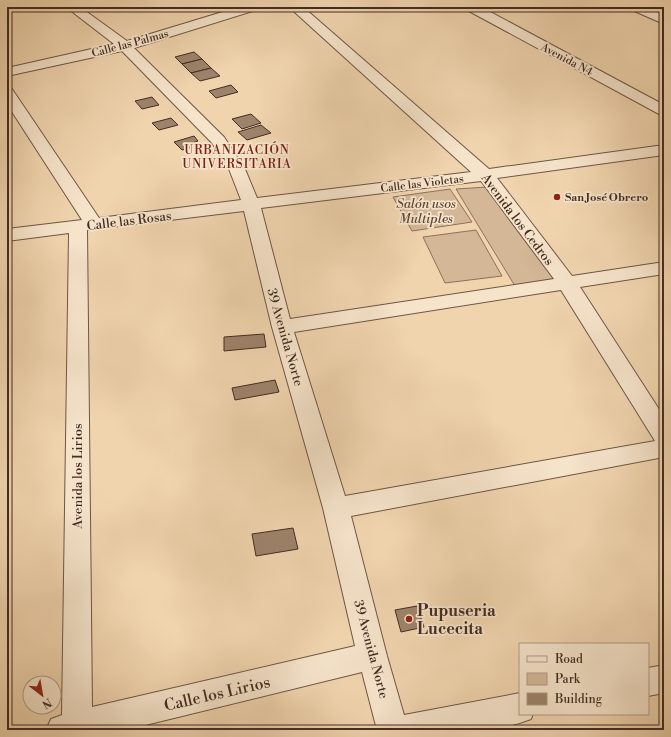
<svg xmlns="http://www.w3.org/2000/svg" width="671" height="737" viewBox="0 0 671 737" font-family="'Libre Bodoni',serif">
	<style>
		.green { fill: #d3b796; stroke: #8c725c }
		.building { fill: #9d836b; stroke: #442c22 }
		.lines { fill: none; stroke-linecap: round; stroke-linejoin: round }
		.minor-casing { stroke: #6f5645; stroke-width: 2 }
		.minor { fill: #f5e3ca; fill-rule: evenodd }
		.poi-dot { fill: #8f2418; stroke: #f5e3ca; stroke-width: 1.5 }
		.labels { text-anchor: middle; stroke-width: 3.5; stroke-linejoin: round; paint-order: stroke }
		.far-street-label { font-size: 11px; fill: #442c22; stroke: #f5e3ca }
		.far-poi-label { font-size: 11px; font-weight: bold; fill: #442c22; stroke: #f5e3ca; text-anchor: start }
		.far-neighbourhood-label { font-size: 12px; letter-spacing: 1px; fill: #7a1f14; stroke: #f5e3ca }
		.park-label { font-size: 13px; font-style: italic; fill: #614839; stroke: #f5e3ca }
		.street-label { font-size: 13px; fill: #442c22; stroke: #f5e3ca }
		.near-poi-label { font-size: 16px; font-weight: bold; fill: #442c22; stroke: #f5e3ca; text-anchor: start }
		.near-street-label { font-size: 16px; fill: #442c22; stroke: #f5e3ca }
	</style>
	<rect width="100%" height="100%" fill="#f0d4ae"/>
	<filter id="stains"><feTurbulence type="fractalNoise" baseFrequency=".005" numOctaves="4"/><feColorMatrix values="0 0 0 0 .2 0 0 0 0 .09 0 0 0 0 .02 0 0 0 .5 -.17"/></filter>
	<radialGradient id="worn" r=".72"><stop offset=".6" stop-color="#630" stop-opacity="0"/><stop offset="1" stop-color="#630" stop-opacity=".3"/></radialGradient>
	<g class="green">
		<polygon points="488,187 559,284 518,291 456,189"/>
		<polygon points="450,189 472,222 412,231 393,197"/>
		<polygon points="476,230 502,276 445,283 423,237"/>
	</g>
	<g class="building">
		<polygon points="194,52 202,59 182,64 175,57"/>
		<polygon points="202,59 211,68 191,73 182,64"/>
		<polygon points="211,68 220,76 200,81 191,73"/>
		<polygon points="231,85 238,92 216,98 209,91"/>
		<polygon points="152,97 159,105 142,109 135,101"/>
		<polygon points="251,114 261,123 242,129 232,119"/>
		<polygon points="171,118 178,125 159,130 152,123"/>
		<polygon points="261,125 271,133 247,140 238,132"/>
		<polygon points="194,136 198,141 189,144 193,147 182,150 174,142"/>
		<polygon points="264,334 266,347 224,351 224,337"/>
		<polygon points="275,380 279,392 235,400 232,388"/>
		<polygon points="293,528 298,549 256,556 252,534"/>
		<polygon points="417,606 424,627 401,632 395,610"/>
	</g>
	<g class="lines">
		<g class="minor-casing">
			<g id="minor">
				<path d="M66,7H80L127,41L239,7H258L256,10L134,48L224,137L245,169L257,198L471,172L289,7H303L489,169L664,145V155L497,178L572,276L664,262V274L580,287L664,417V457L351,516L387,656L404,715L520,693V714H533L531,719C486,737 426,730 377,730L362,672L125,730H46L51,719L62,715L69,233L7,241V229L82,220L7,104V88L12,89L99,218L241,200L229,169L212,143L122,51L7,76V68L114,44ZM481,181L554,279L290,319L261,208ZM244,211L272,327L323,508L355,646L92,707L87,230ZM561,290L655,441L345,496L294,332Z"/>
				<polygon points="465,7 481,7 664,105 664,116 659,114 467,10"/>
				<polygon points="630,7 646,7 664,15 664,24 632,10"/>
				<polygon points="664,665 664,693 648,696 648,668"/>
			</g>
		</g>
		<use href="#minor" class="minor"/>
	</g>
	<g class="poi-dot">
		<circle cx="557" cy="197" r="4"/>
		<circle cx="409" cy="619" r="4"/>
	</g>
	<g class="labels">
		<g class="far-street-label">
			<text transform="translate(130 43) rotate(-15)" y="4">Calle las Palmas</text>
			<text transform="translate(567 59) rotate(28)" y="4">Avenida N4</text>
			<text transform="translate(422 183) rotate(-7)" y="4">Calle las Violetas</text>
		</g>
		<g class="far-poi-label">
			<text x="565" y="201">San José Obrero</text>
		</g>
		<g class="far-neighbourhood-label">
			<text x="237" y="154">URBANIZACIÓN<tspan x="237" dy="14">UNIVERSITARIA</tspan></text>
		</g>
		<g class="park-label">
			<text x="426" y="208">Salón usos<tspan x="426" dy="15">Multiples</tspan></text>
		</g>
		<g class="street-label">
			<text transform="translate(518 219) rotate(53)" y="5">Avenida los Cedros</text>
			<text transform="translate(129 220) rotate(-7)" y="5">Calle las Rosas</text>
			<text transform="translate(286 337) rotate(74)" y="5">39 Avenida Norte</text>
			<text transform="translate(77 476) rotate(-90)" y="5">Avenida los Lirios</text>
			<text transform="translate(372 649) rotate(75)" y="5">39 Avenida Norte</text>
		</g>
		<g class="near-poi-label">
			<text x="417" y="616">Pupuseria<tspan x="417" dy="18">Lucecita</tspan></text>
		</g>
		<g class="near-street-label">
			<text transform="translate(217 693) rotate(-13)" y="6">Calle los Lirios</text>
		</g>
	</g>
	<rect width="671" height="737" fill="none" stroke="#f0d4ae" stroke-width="24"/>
	<rect x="8" y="8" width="655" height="721" fill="none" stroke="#442c22" stroke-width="2"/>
	<rect x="12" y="12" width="647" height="713" fill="none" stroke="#442c22"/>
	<rect x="519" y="643" width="130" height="72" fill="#f5e3ca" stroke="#ae9a87"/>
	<rect x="527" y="656" width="20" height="6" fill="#f5e3ca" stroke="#ae9a87"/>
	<text x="555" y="663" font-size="12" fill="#442c22">Road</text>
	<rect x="527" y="673" width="20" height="12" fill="#d3b796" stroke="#ae9a87"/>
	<text x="555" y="683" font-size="12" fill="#442c22">Park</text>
	<rect x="527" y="693" width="20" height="12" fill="#9d836b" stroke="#ae9a87"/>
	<text x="555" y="703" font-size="12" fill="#442c22">Building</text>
	<g transform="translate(42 695) rotate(149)"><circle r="19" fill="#f5e3ca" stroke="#ae9a87"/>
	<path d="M0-3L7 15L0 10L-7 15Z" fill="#8f2418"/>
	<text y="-6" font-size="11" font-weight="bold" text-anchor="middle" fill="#442c22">N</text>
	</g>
	<rect width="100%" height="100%" filter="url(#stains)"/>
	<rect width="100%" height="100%" fill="url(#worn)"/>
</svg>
